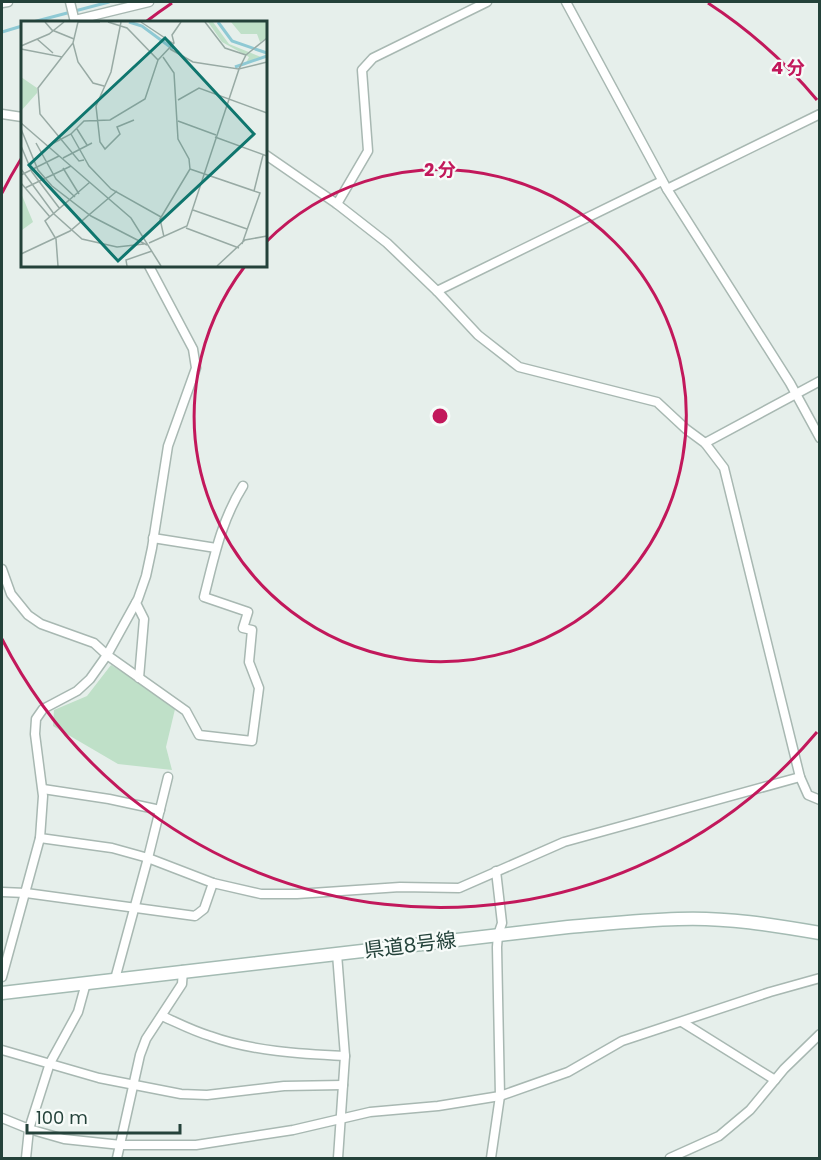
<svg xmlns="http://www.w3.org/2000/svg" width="821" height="1160" viewBox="0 0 821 1160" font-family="Poppins,'Noto Sans JP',sans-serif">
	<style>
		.green { fill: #bfe0c8 }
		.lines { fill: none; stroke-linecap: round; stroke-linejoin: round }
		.stream { stroke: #8ec9d4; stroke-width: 3 }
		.minor-casing { stroke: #a8b8b2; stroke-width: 11 }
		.secondary-casing { stroke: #a4bbb3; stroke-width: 15 }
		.minor { stroke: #fff; stroke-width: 8 }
		.secondary { stroke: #fff; stroke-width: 12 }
		.ring { fill: none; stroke: #c2185b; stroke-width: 3 }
		.labels { text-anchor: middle; stroke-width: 4.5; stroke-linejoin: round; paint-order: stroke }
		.street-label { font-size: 20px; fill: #24423a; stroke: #f7fbf9 }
		.inset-river { fill: none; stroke: #8ec9d4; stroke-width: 3 }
		.inset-road { fill: none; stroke: #98aaa4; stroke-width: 1.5 }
		.view { fill: #0f766e; fill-opacity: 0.15; stroke: #0f766e; stroke-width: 3 }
		.inset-edge { fill: none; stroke: #24423a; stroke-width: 3 }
		.centre { fill: #c2185b; stroke: #f7fbf9; stroke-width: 3 }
		.ring-label { font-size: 18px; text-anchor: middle; font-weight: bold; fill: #c2185b; stroke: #f7fbf9; stroke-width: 4.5; stroke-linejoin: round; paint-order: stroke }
	</style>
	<rect width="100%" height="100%" fill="#e6efeb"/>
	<polygon class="green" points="111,665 176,705 166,747 172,770 118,764 53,726 54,710 87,696"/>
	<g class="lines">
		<g class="stream">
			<polyline points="33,22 109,2"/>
			<polyline points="2,32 22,26"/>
		</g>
		<g class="minor-casing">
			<g id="minor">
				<polyline points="70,2 75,22"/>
				<polyline points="566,2 667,189 790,383 820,438"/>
				<polyline points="2,3 8,2"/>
				<polyline points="75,20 149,2"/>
				<polyline points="2,114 22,117"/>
				<polyline points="266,155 337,204 387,243 437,291 478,335 519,367 657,402 686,429 705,443 724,468 800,777 808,795 820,800"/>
				<polyline points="667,189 820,114"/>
				<polyline points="337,204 368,151 362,70 373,58 487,2"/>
				<polyline points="437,291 662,181"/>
				<polyline points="705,443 820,381"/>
				<polyline points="153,538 216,548"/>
				<path d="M2,569L11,594L28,615L41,624L94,643L107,655L186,711L199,735L252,741L259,688L249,662L252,630L243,628L248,612L204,597C214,558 221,521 243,486"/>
				<polyline points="136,603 144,619 139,678"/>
				<polyline points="43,789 109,799 160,810"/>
				<polyline points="40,838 112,848 148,858 213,883 261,894 297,894 400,887 459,888 564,842 800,777"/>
				<polyline points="2,892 26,893 195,916 204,909 213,883"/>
				<polyline points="337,954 345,1056 338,1158"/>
				<polyline points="2,977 40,838 43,796 35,734 36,719 43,709 77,691 90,679 107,655 138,599 146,576 152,548 168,446 196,368 193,349 149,266"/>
				<polyline points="115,979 148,858 168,777"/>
				<path d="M162,1016C178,1023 193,1031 210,1036C251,1051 301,1054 345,1056"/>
				<polyline points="682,1022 775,1080"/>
				<polyline points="2,1050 99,1078 181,1094 207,1095 284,1086 343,1085"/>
				<polyline points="2,1118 29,1129 64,1139 121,1145 196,1145 293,1130 370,1112 438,1106 500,1096 568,1072 622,1041 770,992 820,978"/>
				<polyline points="26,1158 29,1129 50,1063 78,1012 86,983"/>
				<polyline points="117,1158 140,1055 146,1039 182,984 183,970"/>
				<polyline points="491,1158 500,1096 497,947 498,935 502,923 496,871"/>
				<polyline points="670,1158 719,1136 750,1110 784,1069 820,1034"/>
			</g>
		</g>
		<g class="secondary-casing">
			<path id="secondary" d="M2,993L568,927C605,924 641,920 678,919C726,917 773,925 820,933"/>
		</g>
		<use href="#minor" class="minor"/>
		<use href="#secondary" class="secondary"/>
	</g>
	<g class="ring">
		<path d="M266 242A246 246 0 1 1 245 266"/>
		<path d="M817 732A492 492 0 0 1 2 639M2 193A492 492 0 0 1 21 159M147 21A492 492 0 0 1 172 3M708 3A492 492 0 0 1 817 100"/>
	</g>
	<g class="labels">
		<g class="street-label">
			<text transform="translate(410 945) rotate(-7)" y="7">県道8号線</text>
		</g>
	</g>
	<g transform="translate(21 21)">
		<rect width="246" height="246" fill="#e6efeb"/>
		<path d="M187,1H192L208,23L240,36L225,42L228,36L201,21ZM210,1H246V17L239,21L236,13H220ZM0,56L16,67V72L0,90ZM0,172L12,201L1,209L0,208Z" fill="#bfe0c8"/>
		<path class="inset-river" d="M108,1L121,5L152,28M197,1L211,20L246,32M214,46L246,35"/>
		<path class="inset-road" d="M24,1L31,9L53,18M57,1H79M100,1L90,51L75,85L79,121L84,128L99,113L96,106L113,99M120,1L153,23M184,1L204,27L225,34M246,17L225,34L218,48L246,41M16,18L32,32M52,22L57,41L72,62L83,65M0,25L28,13L43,1M0,28L41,36L52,22L57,1M41,36L17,67L19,93L58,140L63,139M142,36L153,52L157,118L168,138L169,148L139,198L143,216M137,39L153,22L151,14L160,1M157,79L178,67L246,92M157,100L195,114M0,102L110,197L140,245M0,108L17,149L31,165L70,195L126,224M56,108L66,124M50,113L68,145L90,168L140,196M194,116L246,135M15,122L35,158L54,176M0,125L11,151L39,188M27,125L50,113L63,100L89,99L124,78L137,39L106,7L87,1M42,137L71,122M42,147L58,173M0,148L33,193L61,218L96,226L123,223M169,148L239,172L221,223M0,154L38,135M0,162L29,196M4,167L50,145M233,170L242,134M172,189L226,208M165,207L218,227M128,222L166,205L218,48L172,41L149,28M0,233L49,210L96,170M37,245L35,218L24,200L69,161M106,245L105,239L131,230M196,245L224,219L246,215"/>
		<path class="view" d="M144,17L233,113L97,240L8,144Z"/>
		<rect width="246" height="246" class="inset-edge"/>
	</g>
	<circle cx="440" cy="416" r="9" class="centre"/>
	<g class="ring-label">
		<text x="788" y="74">4 分</text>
		<text x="440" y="176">2 分</text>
	</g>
	<rect width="821" height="1160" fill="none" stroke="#24423a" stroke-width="6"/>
	<path d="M27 1124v9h153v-9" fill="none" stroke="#24423a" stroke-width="3"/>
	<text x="36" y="1124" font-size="18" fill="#24423a" stroke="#f7fbf9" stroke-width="4.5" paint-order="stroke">100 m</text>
</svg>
